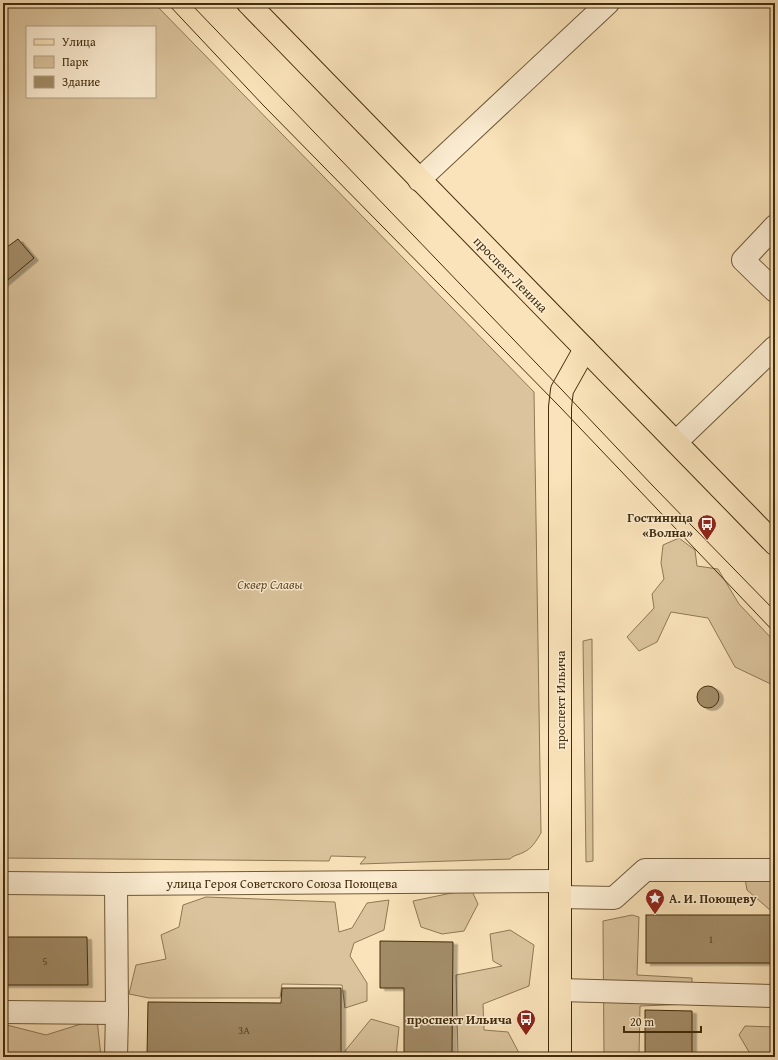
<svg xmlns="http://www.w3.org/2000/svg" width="778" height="1060" viewBox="0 0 778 1060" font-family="'Gentium Book Plus',serif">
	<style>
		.green { fill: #dbc49d; stroke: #8e7855; fill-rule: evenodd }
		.building { fill: #a28c67; stroke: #422d0d; filter: url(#shadow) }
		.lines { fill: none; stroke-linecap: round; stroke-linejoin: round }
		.minor-casing { stroke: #705a38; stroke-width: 24 }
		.major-casing { stroke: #422d0d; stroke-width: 24 }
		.minor { stroke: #fcedd2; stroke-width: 22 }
		.major { stroke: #fae3ba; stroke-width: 22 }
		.tram { stroke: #422d0d; stroke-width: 1 }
		.labels { text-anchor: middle; stroke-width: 3; stroke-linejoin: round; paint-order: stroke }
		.number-label { font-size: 11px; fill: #5a4524 }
		.street-label { font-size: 13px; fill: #422d0d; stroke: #fcedd2 }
		.poi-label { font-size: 13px; font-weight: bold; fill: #422d0d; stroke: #fcedd2; text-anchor: end }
		.park-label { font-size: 13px; font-style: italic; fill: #614b2a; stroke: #fcedd2 }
	</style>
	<defs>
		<filter id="shadow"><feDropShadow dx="4.5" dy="2.5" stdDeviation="0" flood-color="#0004"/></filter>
	</defs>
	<rect width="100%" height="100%" fill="#fae3ba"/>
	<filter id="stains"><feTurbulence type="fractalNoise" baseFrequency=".005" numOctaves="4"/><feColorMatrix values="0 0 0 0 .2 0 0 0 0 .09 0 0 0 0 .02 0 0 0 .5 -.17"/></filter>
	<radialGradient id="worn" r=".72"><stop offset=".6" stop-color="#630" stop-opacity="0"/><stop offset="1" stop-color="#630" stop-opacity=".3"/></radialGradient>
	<g class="green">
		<path d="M3,3H154L534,392L541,833C536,841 532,849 522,853C518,855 514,855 510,859L360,864L366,857L331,856L329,861L3,858ZM27,27H155V97H27Z"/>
		<polygon points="679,538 695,550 697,566 718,569 739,604 775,642 775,686 735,667 708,618 671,612 657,642 639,651 627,637 654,608 652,594 664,579 661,563 663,545"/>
		<polygon points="592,639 593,861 586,862 583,641"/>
		<polygon points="745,879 775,880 775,910 770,910 747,890"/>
		<polygon points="471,889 478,904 464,931 442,934 421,927 413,901"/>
		<polygon points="206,897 335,902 339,932 352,928 367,903 389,900 384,930 354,943 350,956 367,983 367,1001 345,1008 342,985 282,984 280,998 149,998 129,994 136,965 166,959 161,935 179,927 183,905"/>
		<polygon points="632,915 639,917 637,975 692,978 692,1004 640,1006 639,1057 604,1057 603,921"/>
		<polygon points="510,930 534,945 529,986 483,1004 484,1030 508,1032 519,1053 508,1057 458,1057 456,975 502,966 493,961 490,934"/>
		<polygon points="97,1019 101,1057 3,1057 3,1024 46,1035"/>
		<polygon points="371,1019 399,1027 396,1057 345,1057 345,1051"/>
		<polygon points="745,1026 775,1027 775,1057 752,1057 739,1035"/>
	</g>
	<g class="building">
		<polygon points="18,239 34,258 3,284 3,250"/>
		<circle cx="708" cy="697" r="11"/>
		<rect x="646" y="915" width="129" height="48"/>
		<polygon points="3,937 87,937 88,985 3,985"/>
		<polygon points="380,941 453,942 452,1057 404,1057 404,988 380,988"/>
		<polygon points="282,988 341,988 341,1057 147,1057 148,1002 281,1003"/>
		<polygon points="645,1010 692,1011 692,1057 645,1057"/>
	</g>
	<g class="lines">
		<g class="minor-casing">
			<g id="minor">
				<polyline points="419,180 608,3"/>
				<polyline points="775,226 743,260 775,291"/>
				<polyline points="676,442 775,347"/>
				<polyline points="3,883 116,884 560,881"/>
				<polyline points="560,897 614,898 645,870 775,870"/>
				<polyline points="560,990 775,996"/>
				<polyline points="3,1012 117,1013 116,884"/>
				<polyline points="116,1057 117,1013"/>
			</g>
		</g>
		<g class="major-casing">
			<g id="major">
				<polyline points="248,3 775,544"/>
				<polyline points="560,1057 560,407 562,390 585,349"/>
			</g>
		</g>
		<use href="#minor" class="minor"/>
		<use href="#major" class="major"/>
		<g class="tram">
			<polyline points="167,3 263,105 560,407 775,633"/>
			<polyline points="190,3 562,390 653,486 775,611"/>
		</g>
	</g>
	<defs>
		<g id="bus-pin" transform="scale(1)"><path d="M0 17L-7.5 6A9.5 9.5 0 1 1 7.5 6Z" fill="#8f2418" stroke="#fcedd2"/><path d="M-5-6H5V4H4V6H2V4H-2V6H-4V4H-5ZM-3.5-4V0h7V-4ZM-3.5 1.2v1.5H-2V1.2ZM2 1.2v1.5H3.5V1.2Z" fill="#fff"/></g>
		<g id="sight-pin" transform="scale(1)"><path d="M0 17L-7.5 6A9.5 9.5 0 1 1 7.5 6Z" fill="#8f2418" stroke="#fcedd2"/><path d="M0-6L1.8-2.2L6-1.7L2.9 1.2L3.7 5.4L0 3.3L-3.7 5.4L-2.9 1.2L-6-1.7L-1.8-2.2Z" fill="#fff"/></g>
	</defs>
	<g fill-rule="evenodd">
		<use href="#bus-pin" x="707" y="524"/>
		<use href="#sight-pin" x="655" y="898"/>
		<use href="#bus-pin" x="526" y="1019"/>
	</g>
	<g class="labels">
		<g class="number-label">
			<text x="711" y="943">1</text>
			<text x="45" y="965">5</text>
			<text x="244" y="1034">3А</text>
		</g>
		<g class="street-label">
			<text transform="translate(511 274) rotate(46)" y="5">проспект Ленина</text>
			<text transform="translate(560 700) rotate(-90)" y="5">проспект Ильича</text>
			<text x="282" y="888">улица Героя Советского Союза Поющева</text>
		</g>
		<g class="poi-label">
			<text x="693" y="522">Гостиница<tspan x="693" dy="15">«Волна»</tspan></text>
			<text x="669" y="903" text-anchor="start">А. И. Поющеву</text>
			<text x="512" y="1024">проспект Ильича</text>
		</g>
		<g class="park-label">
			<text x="270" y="589">Сквер Славы</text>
		</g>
	</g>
	<rect width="778" height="1060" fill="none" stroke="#fae3ba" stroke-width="16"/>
	<rect x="4" y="4" width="770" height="1052" fill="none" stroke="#422d0d" stroke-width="2"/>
	<rect x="8" y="8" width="762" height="1044" fill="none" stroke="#422d0d"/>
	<rect x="26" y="26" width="130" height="72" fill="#fcedd2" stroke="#b2a083"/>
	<rect x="34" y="39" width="20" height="6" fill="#fae3ba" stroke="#b2a083"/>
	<text x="62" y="46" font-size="12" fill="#422d0d">Улица</text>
	<rect x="34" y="56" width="20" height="12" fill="#dbc49d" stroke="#b2a083"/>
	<text x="62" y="66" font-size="12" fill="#422d0d">Парк</text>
	<rect x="34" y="76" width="20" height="12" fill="#a28c67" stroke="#b2a083"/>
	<text x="62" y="86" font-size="12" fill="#422d0d">Здание</text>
	<path d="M624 1026v6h77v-6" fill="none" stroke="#422d0d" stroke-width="2"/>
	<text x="630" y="1026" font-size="12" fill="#422d0d" stroke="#fcedd2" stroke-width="3" paint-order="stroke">20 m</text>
	<rect width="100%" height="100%" filter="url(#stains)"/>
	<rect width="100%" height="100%" fill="url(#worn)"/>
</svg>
